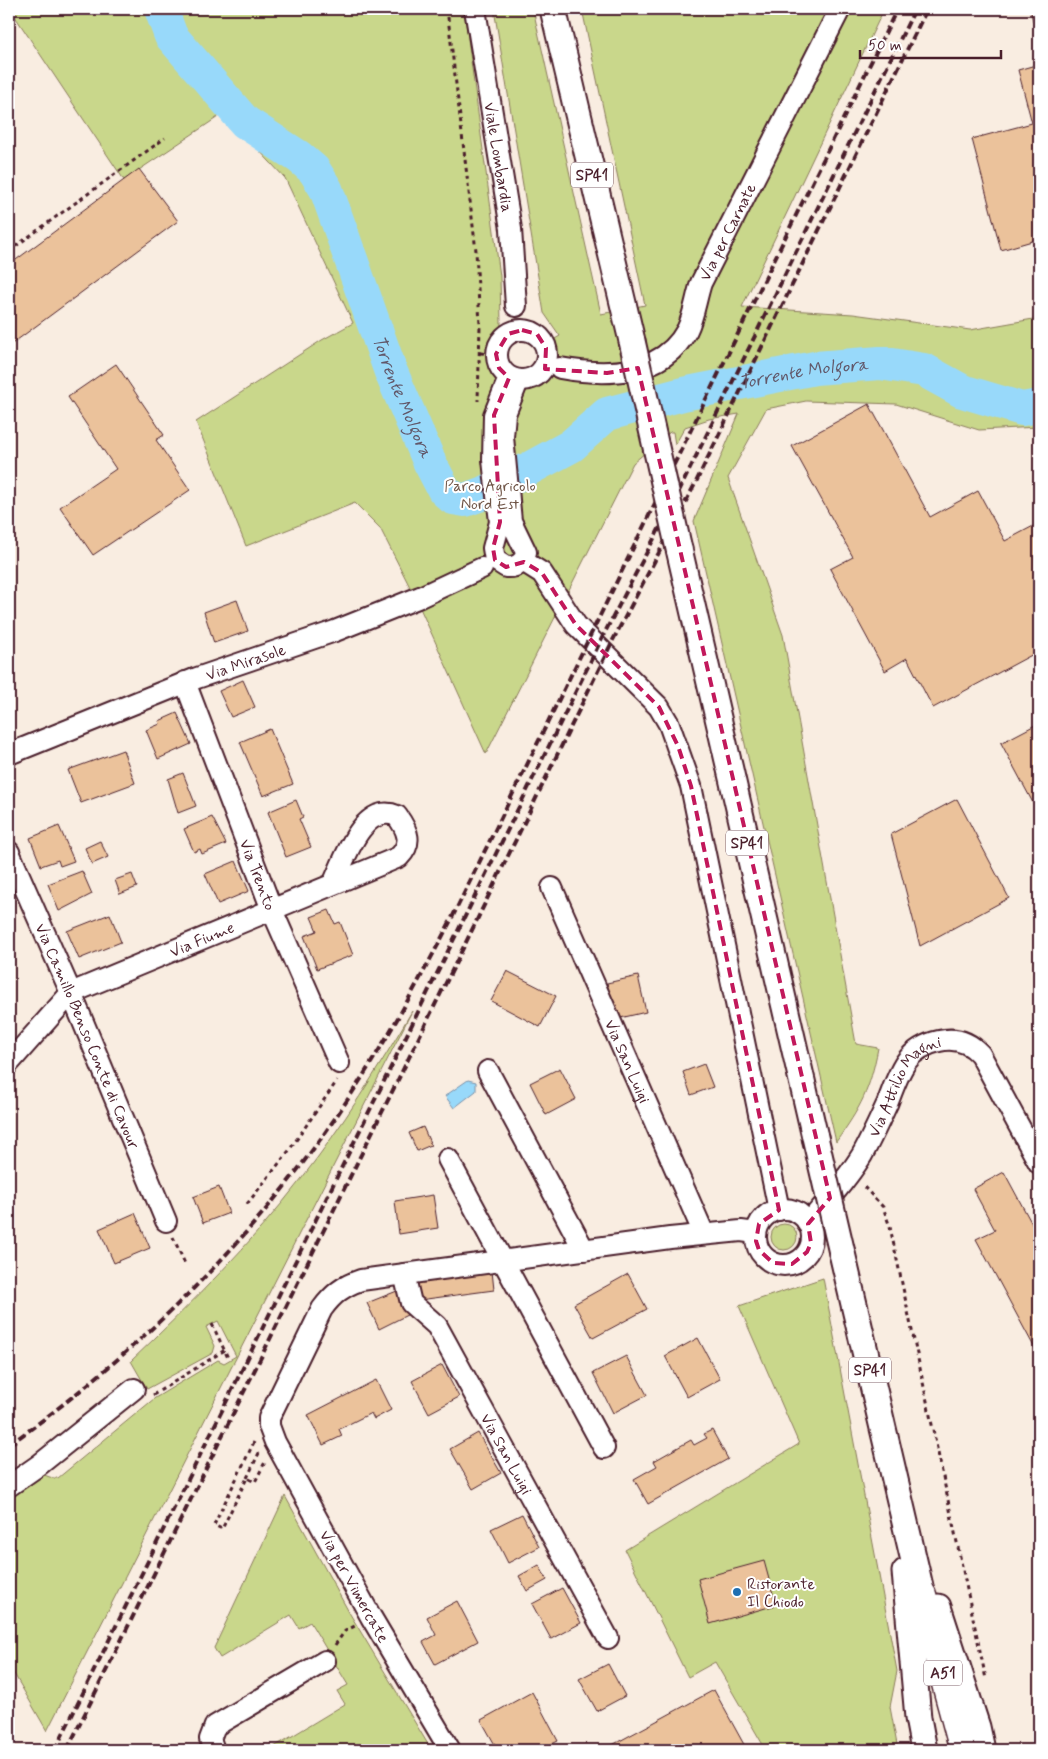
<svg xmlns="http://www.w3.org/2000/svg" width="1048" height="1759" viewBox="0 0 1048 1759" font-family="Mynerve,sans-serif">
	<style>
		.green { fill: #c9d78b; stroke: #8a7b5b }
		.water { fill: #98d9fa; stroke: #798fa7 }
		.lines { fill: none; stroke-linecap: round; stroke-linejoin: round }
		.river { stroke: #98d9fa; stroke-width: 34 }
		.building { fill: #ebc29b; stroke: #4a1f2b }
		.minor-casing { stroke: #4a1f2b; stroke-width: 24 }
		.major-casing { stroke: #4a1f2b; stroke-width: 29 }
		.highway-casing { stroke: #4a1f2b; stroke-width: 31 }
		.path { stroke: #4a1f2b; stroke-width: 3; stroke-dasharray: 4 4; stroke-linecap: butt }
		.minor { stroke: #fff; stroke-width: 20 }
		.major { stroke: #fff; stroke-width: 25 }
		.highway { stroke: #fff; stroke-width: 28 }
		.rail { stroke: #4a1f2b; stroke-width: 4; stroke-dasharray: 8 4; stroke-linecap: butt }
		.major-bridge-casing { stroke: #4a1f2b; stroke-width: 29; stroke-linecap: butt }
		.major-bridge { stroke: #fff; stroke-width: 25 }
		.marked { fill: none; stroke: #c2185b; stroke-width: 4; stroke-dasharray: 10 6; stroke-linejoin: round }
		.poi-dot { fill: #1f6fb2; stroke: #fff; stroke-width: 2 }
		.labels { text-anchor: middle; stroke-width: 4; stroke-linejoin: round; paint-order: stroke }
		.shield { fill: #fff; stroke: #80626b; stroke-width: 1 }
		.shield-label { font-size: 15px; font-weight: bold; fill: #4a1f2b }
		.street-label { font-size: 16px; fill: #4a1f2b; stroke: #fff }
		.park-label { font-size: 16px; fill: #705648; stroke: #fff }
		.poi-label { font-size: 16px; fill: #4a1f2b; stroke: #fff; text-anchor: start }
		.water-label { font-size: 18px; font-style: italic; fill: #615769; stroke: #fff }
	</style>
	<rect width="100%" height="100%" fill="#f9ede1"/>
	<filter id="ink" filterUnits="userSpaceOnUse"><feTurbulence type="fractalNoise" baseFrequency=".02" numOctaves="2"/><feDisplacementMap in="SourceGraphic" scale="10" xChannelSelector="R" yChannelSelector="G"/><feConvolveMatrix kernelMatrix="1 2 1 2 8 2 1 2 1" color-interpolation-filters="sRGB"/></filter>
	<g filter="url(#ink)">
		<g class="green">
			<path d="M10,9H464L500,276L501,323L496,365L500,374L524,386C541,381 549,375 559,360L553,340L560,336L544,313L494,9H533L601,314L645,305L582,9H884L742,307L853,314L970,330L1039,318V427L979,430L896,404L806,401L766,409L728,478L783,635L856,1044L878,1048C870,1090 861,1107 836,1142L694,521L739,414L709,419L685,427L675,445L673,432H670L633,463L486,754L415,597L380,528L355,503L246,546L196,422L322,340L353,323L285,178L224,113L124,180Z"/>
			<path d="M412,1011L47,1731L9,1665V1499L36,1473C44,1473 49,1479 58,1478L155,1398L218,1360L224,1363L236,1356L218,1321L206,1327L215,1346L213,1353L147,1389L131,1361C192,1303 251,1244 302,1178C343,1125 378,1069 412,1011Z"/>
			<circle cx="784" cy="1237" r="13"/>
			<polygon points="823,1278 897,1671 890,1707 898,1750 766,1750 715,1662 688,1677 625,1550 799,1444 739,1306"/>
			<polygon points="285,1496 350,1614 429,1746 423,1750 269,1750 345,1704 337,1691 348,1685 310,1622 299,1628 291,1615 220,1658 214,1648"/>
		</g>
		<polygon class="water" points="468,1080 476,1082 476,1091 454,1108 445,1096"/>
		<g class="lines">
			<path class="river" id="s1" d="M161,9L171,36L245,122L299,157L314,170L326,189L391,372L430,463L444,490L453,498L465,500L484,493L571,446L607,414L683,394L815,368L880,363L924,370L962,391L1022,409L1039,406"/>
		</g>
		<g class="building">
			<polygon points="1030,9 1039,9 1039,44"/>
			<polygon points="1039,64 1039,239 1001,250 972,139 1032,123 1018,70"/>
			<polygon points="139,169 178,221 9,346 9,265"/>
			<polygon points="116,364 164,435 156,440 190,490 93,555 60,507 116,469 68,397"/>
			<polygon points="869,404 930,517 978,491 1005,541 1039,523 1039,651 933,708 907,658 885,671 830,569 853,557 792,446"/>
			<polygon points="237,600 248,631 214,643 204,612"/>
			<polygon points="243,680 255,707 231,717 219,691"/>
			<polygon points="177,713 191,744 158,759 146,730 160,724 159,721"/>
			<polygon points="1039,723 1039,814 1001,743"/>
			<polygon points="270,729 293,784 263,796 240,742"/>
			<polygon points="123,750 135,783 81,803 68,770"/>
			<polygon points="183,773 196,806 178,813 168,779"/>
			<polygon points="957,799 1009,898 920,946 891,834"/>
			<polygon points="296,800 303,817 299,819 311,847 286,857 268,812"/>
			<polygon points="212,817 226,844 202,854 200,849 194,852 184,829"/>
			<polygon points="59,826 74,861 60,866 58,860 41,866 30,838"/>
			<polygon points="100,841 108,857 92,864 85,848"/>
			<polygon points="236,861 249,891 218,904 205,874"/>
			<polygon points="82,871 92,894 59,911 48,884"/>
			<polygon points="132,874 137,887 120,894 115,880"/>
			<polygon points="329,910 335,924 340,922 353,955 317,969 304,936 317,931 311,917"/>
			<polygon points="110,914 121,942 79,959 67,931"/>
			<polygon points="507,971 556,996 540,1027 491,1001"/>
			<polygon points="638,976 646,1012 616,1019 607,983"/>
			<polygon points="704,1064 713,1087 691,1095 683,1072"/>
			<polygon points="560,1068 576,1099 546,1115 530,1083"/>
			<polygon points="423,1127 431,1145 417,1151 409,1133"/>
			<polygon points="1004,1172 1039,1237 1039,1356 976,1239 995,1230 973,1189"/>
			<polygon points="219,1187 229,1213 203,1223 193,1197"/>
			<polygon points="433,1195 438,1228 399,1234 395,1201"/>
			<polygon points="135,1213 150,1248 114,1263 99,1229"/>
			<polygon points="492,1271 494,1290 419,1300 416,1281"/>
			<polygon points="628,1274 647,1309 593,1338 574,1304"/>
			<polygon points="397,1291 409,1314 379,1329 367,1303"/>
			<polygon points="698,1338 720,1379 687,1397 665,1356"/>
			<polygon points="626,1356 647,1395 613,1413 593,1373"/>
			<polygon points="442,1365 459,1397 429,1413 412,1381"/>
			<polygon points="376,1380 391,1410 374,1419 371,1413 339,1429 342,1436 323,1445 308,1415"/>
			<polygon points="712,1430 728,1459 648,1504 634,1479 657,1466 654,1461 691,1440 694,1445 707,1438 704,1434"/>
			<polygon points="478,1433 501,1473 473,1489 450,1449"/>
			<polygon points="522,1514 539,1547 508,1563 491,1529"/>
			<polygon points="764,1561 776,1605 710,1624 698,1579"/>
			<polygon points="539,1565 547,1580 527,1591 519,1576"/>
			<polygon points="562,1588 581,1623 551,1639 532,1604"/>
			<polygon points="457,1601 478,1641 435,1664 423,1642 436,1635 427,1617"/>
			<polygon points="608,1664 625,1696 597,1711 579,1679"/>
			<polygon points="714,1690 747,1750 603,1750"/>
			<polygon points="532,1692 558,1741 540,1750 498,1750 481,1720"/>
		</g>
		<g class="lines">
			<g class="minor-casing">
				<g id="minor">
					<path id="s2" d="M475,9L511,229L516,306"/>
					<circle cx="522" cy="355" r="25"/>
					<path id="s3" d="M560,368C604,376 662,377 687,330C694,316 696,298 701,283L840,9"/>
					<path d="M509,378L494,415L493,460L500,522L493,548L495,560L506,567C517,568 525,562 526,552L511,521L503,437L505,414L518,381"/>
					<polyline points="523,561 542,573 576,625 659,707 669,724 691,786 779,1210"/>
					<path id="s4" d="M185,682L272,910L339,1063"/>
					<path id="s5" d="M9,754L197,678L335,631L420,597L482,568"/>
					<path id="s6" d="M9,852L71,993L166,1221"/>
					<path id="s7" d="M552,888L704,1234"/>
					<path id="s8" d="M9,1063L71,993L399,857C413,843 408,831 397,816C363,801 344,861 333,884"/>
					<polyline points="488,1071 584,1250"/>
					<polyline points="448,1159 604,1448"/>
					<circle cx="784" cy="1237" r="28"/>
					<path id="s9" d="M808,1224C826,1202 847,1180 862,1155C871,1139 879,1121 887,1104C899,1074 904,1049 939,1041C956,1037 969,1042 980,1054L1039,1163"/>
					<path id="s10" d="M404,1274L411,1303L437,1326L608,1638"/>
					<polyline points="9,1486 39,1465 134,1389"/>
					<polyline points="214,1750 210,1739 215,1726 325,1661"/>
					<path d="M450,1750L371,1617L275,1442L269,1426V1418L322,1309C333,1294 343,1286 361,1280L670,1238L741,1231L756,1233"/>
				</g>
			</g>
			<g class="major-casing">
				<g id="major">
					<polyline points="553,9 632,341"/>
					<polyline points="679,549 815,1137"/>
					<polyline points="842,1253 922,1595"/>
					<polyline points="905,1572 918,1718 924,1750"/>
					<polyline points="938,1607 977,1727 982,1750"/>
				</g>
			</g>
			<g class="highway-casing">
				<polyline id="highway" points="922,1595 964,1750"/>
			</g>
			<g class="path">
				<polyline points="447,9 476,251 480,325 478,401"/>
				<polyline points="9,251 165,138"/>
				<polyline points="480,353 496,354"/>
				<polyline points="864,1187 883,1207 890,1227 986,1679"/>
				<polyline points="247,1204 288,1152 337,1081"/>
				<polyline points="173,1237 186,1266"/>
				<polyline points="212,1324 229,1360"/>
				<polyline points="153,1395 225,1350"/>
				<polyline points="254,1442 214,1525 222,1529 247,1478 255,1482 265,1462"/>
				<polyline points="247,1478 259,1453"/>
				<polyline points="335,1645 345,1631 355,1626"/>
			</g>
			<use href="#minor" class="minor"/>
			<use href="#major" class="major"/>
			<use href="#highway" class="highway"/>
			<g class="rail">
				<path d="M9,1445C138,1352 255,1239 344,1105C383,1047 417,985 450,922L897,9"/>
				<polyline points="55,1750 604,634 680,489 915,9"/>
				<polyline points="67,1750 471,932 612,642 695,484 927,9"/>
			</g>
			<g class="major-bridge-casing">
				<g id="major-bridge">
					<polyline points="632,341 679,549"/>
					<polyline points="815,1137 842,1253"/>
				</g>
			</g>
			<use href="#major-bridge" class="major-bridge"/>
		</g>
	</g>
	<path class="marked" d="M522,330L537,334L546,348L545,369L607,373L638,368L830,1198L808,1224L811,1243L807,1252L792,1264L773,1263L759,1250L756,1241L759,1224L779,1210L691,786L678,746L659,707L576,625L542,573L524,562L506,567L495,560L493,548L500,522L494,415L509,378L499,368L496,354L508,334Z"/>
	<circle class="poi-dot" cx="737" cy="1592" r="5"/>
	<g class="labels">
		<g class="shield">
			<rect x="571" y="162.5" width="42" height="25" rx="4"/>
			<rect x="726" y="830.5" width="42" height="25" rx="4"/>
			<rect x="849" y="1357.5" width="42" height="25" rx="4"/>
			<rect x="924" y="1660.5" width="38" height="25" rx="4"/>
		</g>
		<g class="shield-label">
			<text x="592" y="180">SP41</text>
			<text x="747" y="848">SP41</text>
			<text x="870" y="1375">SP41</text>
			<text x="943" y="1678">A51</text>
		</g>
		<g class="street-label">
			<text dy="6" stroke="none"><textPath href="#s2" startOffset="150">Viale Lombardia</textPath></text>
			<text dy="6" stroke="none"><textPath href="#s3" startOffset="249">Via per Carnate</textPath></text>
			<text dy="6" stroke="none"><textPath href="#s5" startOffset="254">Via Mirasole</textPath></text>
			<text dy="6" stroke="none"><textPath href="#s4" startOffset="206">Via Trento</textPath></text>
			<text dy="6" stroke="none"><textPath href="#s8" startOffset="235">Via Fiume</textPath></text>
			<text dy="6" stroke="none"><textPath href="#s6" startOffset="200">Via Camillo Benso Conte di Cavour</textPath></text>
			<text dy="6" stroke="none"><textPath href="#s7" startOffset="189">Via San Luigi</textPath></text>
			<text dy="6" stroke="none"><textPath href="#s9" startOffset="171">Via Attilio Magni</textPath></text>
			<text dy="6" stroke="none"><textPath href="#s10" startOffset="210">Via San Luigi</textPath></text>
			<text transform="translate(355 1586) rotate(61)" y="6">Via per Vimercate</text>
		</g>
		<g class="park-label">
			<text x="490" y="491">Parco Agricolo<tspan x="490" dy="18">Nord Est</tspan></text>
		</g>
		<g class="poi-label">
			<text x="747" y="1589">Ristorante<tspan x="747" dy="18">Il Chiodo</tspan></text>
		</g>
		<g class="water-label">
			<text dy="6" stroke="none"><textPath href="#s1" startOffset="965">Torrente Molgora</textPath></text>
			<text dy="6" stroke="none"><textPath href="#s1" startOffset="470">Torrente Molgora</textPath></text>
		</g>
	</g>
	<rect width="1048" height="1759" fill="none" stroke="#fff" stroke-width="30"/>
	<rect x="15" y="15" width="1018" height="1729" fill="none" stroke="#4a1f2b" stroke-width="2" filter="url(#ink)"/>
	<path d="M860 50v8h141v-8" fill="none" stroke="#4a1f2b" stroke-width="2.5"/>
	<text x="868" y="50" font-size="15" fill="#4a1f2b" stroke="#ffffff" stroke-width="4" paint-order="stroke">50 m</text>
</svg>
